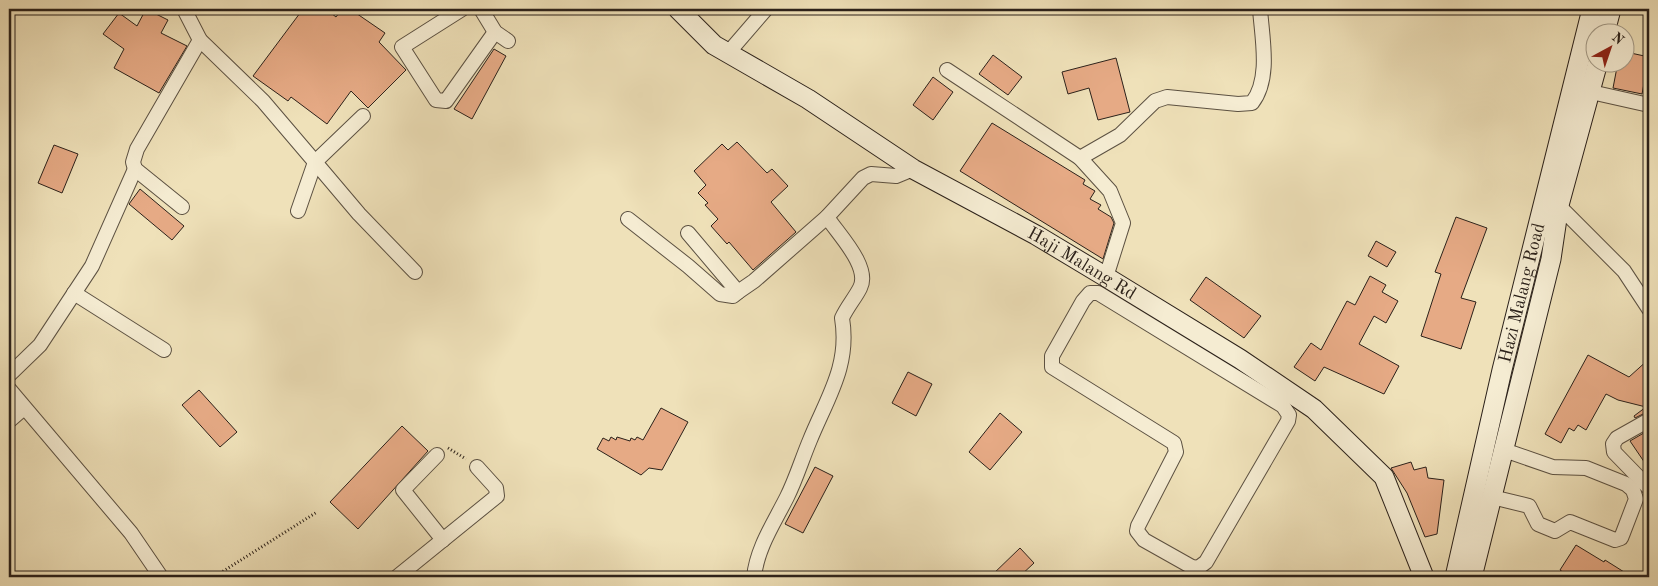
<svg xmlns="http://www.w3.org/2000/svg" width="1658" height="586" viewBox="0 0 1658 586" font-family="'Old Standard TT',serif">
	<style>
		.building { fill: #e6aa85; stroke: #2b211a }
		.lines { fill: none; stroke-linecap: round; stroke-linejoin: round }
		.street-casing { stroke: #5c5142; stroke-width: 16 }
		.secondary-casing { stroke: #2b211a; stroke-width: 21 }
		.path { stroke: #2b211a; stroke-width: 3; stroke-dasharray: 1 2.5; stroke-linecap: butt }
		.street { stroke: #f5ecd2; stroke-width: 14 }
		.secondary { stroke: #f5ecd2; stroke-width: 19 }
		.labels { text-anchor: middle; stroke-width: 4; stroke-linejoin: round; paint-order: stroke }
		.street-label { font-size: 18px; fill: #2b211a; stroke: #f5ecd2 }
	</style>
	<rect width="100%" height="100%" fill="#efe1b9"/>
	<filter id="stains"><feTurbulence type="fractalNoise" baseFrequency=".004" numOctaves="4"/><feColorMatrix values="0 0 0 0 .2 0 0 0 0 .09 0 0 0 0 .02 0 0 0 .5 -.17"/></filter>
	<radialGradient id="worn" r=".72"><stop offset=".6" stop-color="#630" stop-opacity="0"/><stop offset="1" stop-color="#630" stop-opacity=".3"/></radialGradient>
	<g class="building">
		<polygon points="146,9 168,20 161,33 187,46 159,93 114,68 124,49 103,34 119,13 137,26"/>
		<polygon points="303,9 326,9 336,17 342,9 350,9 385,33 379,42 406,70 368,108 351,91 327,124 291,97 288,101 253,76"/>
		<polygon points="494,49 506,56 472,119 454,109"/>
		<polygon points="1626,52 1649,57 1642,94 1613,88 1618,62 1626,62"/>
		<polygon points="993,55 1022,77 1008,95 979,74"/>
		<polygon points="1116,58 1130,112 1098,120 1089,88 1068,94 1062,72"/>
		<polygon points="933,77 953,92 933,120 913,105"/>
		<polygon points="992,123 1085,180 1083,184 1095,191 1090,199 1101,205 1098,209 1111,217 1114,223 1103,259 960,171"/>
		<polygon points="737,142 767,173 772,169 788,186 771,202 796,232 753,270 729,242 727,244 711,226 718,219 705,205 708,203 698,193 706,185 694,171 722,144 728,150"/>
		<polygon points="54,145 78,154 62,193 38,183"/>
		<polygon points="140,189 184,226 172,240 129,204"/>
		<polygon points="1456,217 1487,228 1461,298 1476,302 1461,349 1421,336 1441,274 1435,272"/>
		<polygon points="1376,241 1396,252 1387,267 1368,256"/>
		<polygon points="1370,276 1386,285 1382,292 1398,301 1386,323 1374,316 1359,344 1399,366 1384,394 1324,367 1315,381 1294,367 1311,343 1321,350 1347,301 1355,305"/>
		<polygon points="1206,277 1261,316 1244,338 1190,300"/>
		<polygon points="1588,355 1629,377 1649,359 1649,411 1635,418 1634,416 1646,407 1618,400 1606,394 1586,430 1578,425 1574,431 1569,428 1561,443 1545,434"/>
		<polygon points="908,372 932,384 916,416 892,403"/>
		<polygon points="199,390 237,432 220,447 182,405"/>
		<polygon points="661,408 688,422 662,470 649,468 641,475 597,449 603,438 609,441 611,437 616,440 617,437 630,441 631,438 635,440 637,437 643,440"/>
		<polygon points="1000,413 1022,432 990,470 969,452"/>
		<polygon points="402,426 428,451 358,529 330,502"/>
		<polygon points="1649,430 1649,469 1630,441"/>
		<polygon points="1411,462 1414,470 1426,467 1428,478 1444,480 1437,534 1425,537 1407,493 1391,468"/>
		<polygon points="815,467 833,476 803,533 785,524"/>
		<polygon points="1576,545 1604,562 1605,560 1632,577 1570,577 1560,570"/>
		<polygon points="1020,548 1034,563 1019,577 990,577"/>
	</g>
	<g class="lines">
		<g class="street-casing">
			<g id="street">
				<polyline points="184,9 200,40 263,101 315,162 298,211"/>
				<polyline points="462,9 402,47 436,100 446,101 495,32"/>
				<polyline points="481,9 495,32 508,41"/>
				<polyline points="728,53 766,9"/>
				<polyline points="947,70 1080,158"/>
				<polyline points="1591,92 1649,105"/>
				<polyline points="363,116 315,162 359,214 415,272"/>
				<polyline points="1553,200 1624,271 1649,309"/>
				<polyline points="182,207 135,169 133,162 137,149 200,40"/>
				<polyline points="628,219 688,266 720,294 733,296 738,292"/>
				<polyline points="688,233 738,292 754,281 827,217 863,178 871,174 896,176 913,169"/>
				<path d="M1106,277L1123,223L1110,191L1080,158L1120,135L1155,101L1167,97L1238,104L1252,103C1271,79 1262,38 1260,9"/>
				<polyline points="74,293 164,350"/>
				<polygon points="1090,293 1098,293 1283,406 1289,415 1288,421 1206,562 1198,568 1192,567 1144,540 1137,531 1138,526 1176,452 1174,443 1052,367 1052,356 1083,301"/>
				<polyline points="9,375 40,345 92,266 135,169"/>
				<polyline points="9,389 131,533 161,577"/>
				<polyline points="1649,420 1617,438 1613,444 1614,452 1649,488"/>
				<polyline points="9,421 24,408"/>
				<polyline points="437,455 403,490 443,540"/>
				<polyline points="1492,497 1529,506 1538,524 1555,531 1570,522 1615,540 1621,538 1623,533 1636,499 1633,490 1626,484 1586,468 1553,467 1504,450"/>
				<polyline points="397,577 497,496 496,488 477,467"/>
				<path d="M754,577C757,548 774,523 787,497C796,479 802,459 810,440C827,398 850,366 842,318C847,307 855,298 860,288C871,267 838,234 827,217"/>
			</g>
		</g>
		<g class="secondary-casing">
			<g id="secondary">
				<path id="s1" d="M678,9L714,45L808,99L913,169L1036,235L1106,277L1240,359L1314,409L1384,477L1424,577"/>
				<polyline points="1605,32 1611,9"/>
				<path id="s2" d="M1455,577L1502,370L1592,9"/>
				<polyline points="1472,577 1551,259 1559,205 1598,62"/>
			</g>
		</g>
		<g class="path">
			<polyline points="448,448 466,459"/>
			<polyline points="214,577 317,512"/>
		</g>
		<use href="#street" class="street"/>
		<use href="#secondary" class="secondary"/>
	</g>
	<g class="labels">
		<g class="street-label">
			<text dy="6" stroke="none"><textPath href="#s1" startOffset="479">Haji Malang Rd</textPath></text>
			<text dy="6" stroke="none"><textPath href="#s2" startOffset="292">Hazi Malang Road</textPath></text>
		</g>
	</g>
	<rect width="1658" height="586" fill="none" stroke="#efe1b9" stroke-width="30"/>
	<rect x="10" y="10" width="1638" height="566" fill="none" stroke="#2b211a" stroke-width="2.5"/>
	<rect x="15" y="15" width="1628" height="556" fill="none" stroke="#2b211a"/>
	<g transform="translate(1610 48) rotate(40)"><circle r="24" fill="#f5ecd2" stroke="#a49b88"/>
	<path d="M0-4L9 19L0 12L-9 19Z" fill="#8f2418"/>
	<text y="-8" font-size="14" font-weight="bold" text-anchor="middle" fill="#2b211a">N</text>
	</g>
	<rect width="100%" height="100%" filter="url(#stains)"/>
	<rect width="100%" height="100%" fill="url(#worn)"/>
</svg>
